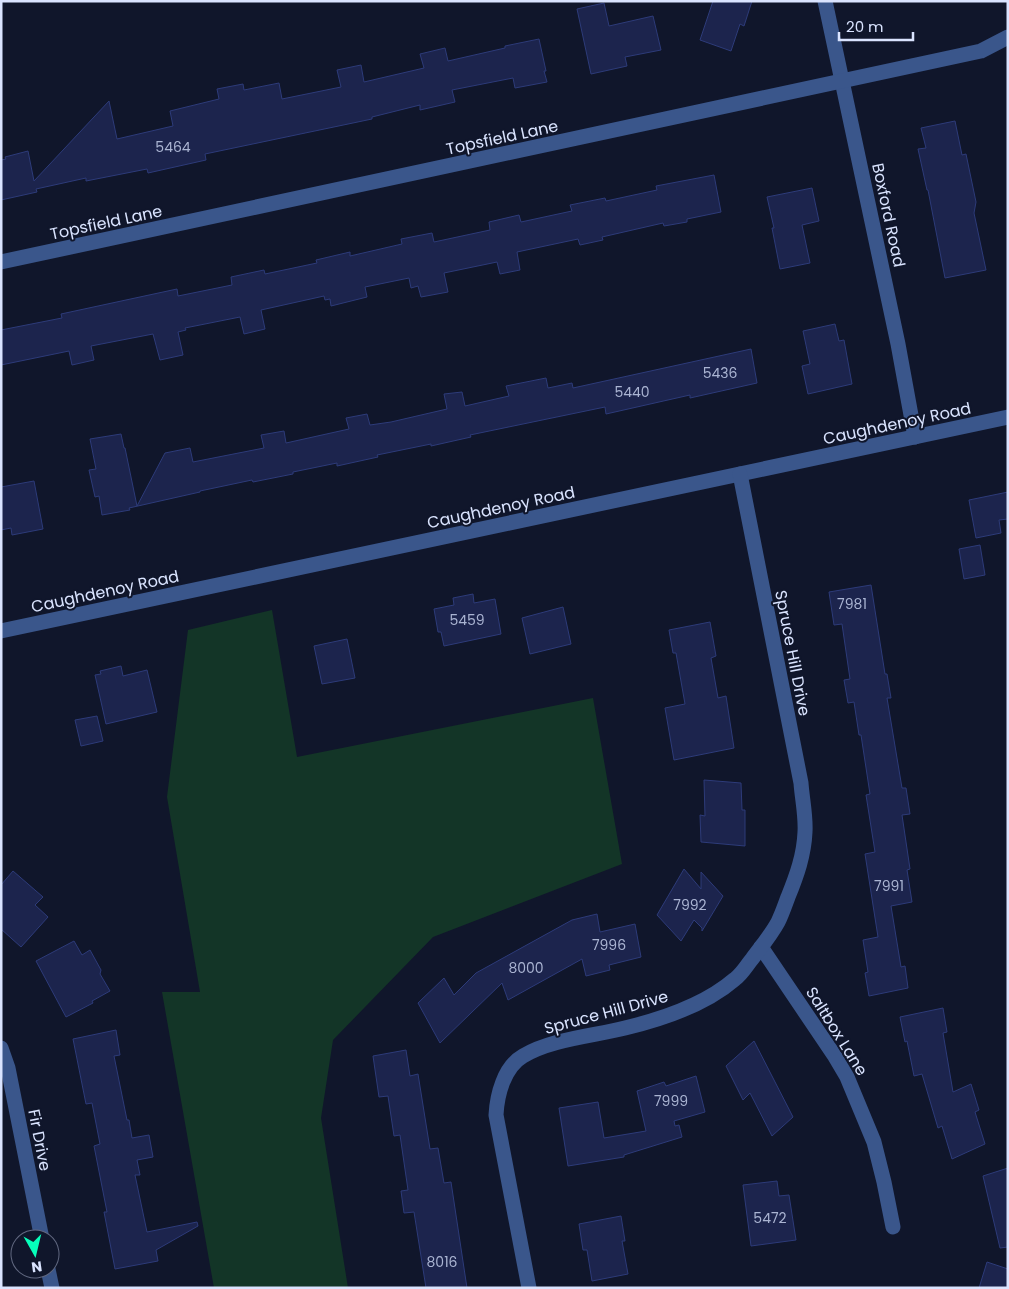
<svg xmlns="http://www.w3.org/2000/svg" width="1009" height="1289" viewBox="0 0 1009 1289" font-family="Poppins,sans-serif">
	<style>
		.green { fill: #133527 }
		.building { fill: #1c244d; stroke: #2d3b79 }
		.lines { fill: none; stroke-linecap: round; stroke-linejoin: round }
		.minor { stroke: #3a568b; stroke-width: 15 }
		.labels { text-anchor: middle; stroke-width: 4; stroke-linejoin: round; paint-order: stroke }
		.number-label { font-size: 14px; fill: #aab4d2 }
		.street-label { font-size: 16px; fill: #dae4ff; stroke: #10162b }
	</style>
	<rect width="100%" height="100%" fill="#10162b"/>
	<polygon class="green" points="272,610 297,757 593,698 622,864 433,937 333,1040 321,1118 348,1288 214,1288 162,992 200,992 167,797 188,630"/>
	<g class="building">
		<polygon points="713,1 752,1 744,26 740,24 731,51 700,40"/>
		<polygon points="604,3 609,26 653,16 661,50 625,57 627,66 591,74 577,9"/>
		<polygon points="539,39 546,71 544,71 547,82 515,88 513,78 452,90 455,102 420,110 420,105 372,117 372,119 205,154 206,160 148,173 147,169 86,181 86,178 36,189 37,192 1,200 1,160 6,159 5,157 28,151 34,181 109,101 117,139 173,126 170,111 219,99 217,89 243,84 244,90 279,83 282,99 341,87 337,70 361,65 364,82 424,68 420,54 445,48 448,61 505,48 505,46"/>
		<polygon points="955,121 962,155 966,154 976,202 974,213 986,270 945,278 928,190 927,190 918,149 926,148 921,128"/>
		<polygon points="714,175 721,212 687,219 687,222 664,226 663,223 602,237 603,240 580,245 578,239 517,252 520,270 500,274 497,262 444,273 448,292 421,297 418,286 411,288 409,278 365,287 367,297 331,306 330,299 325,300 324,296 261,310 265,329 244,334 240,317 185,328 186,330 178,332 183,355 160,360 153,334 91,346 94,360 72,365 69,351 1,365 1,330 62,318 61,314 177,289 178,296 232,285 231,277 264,270 265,274 317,263 316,260 350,252 350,256 402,244 401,239 432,233 434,242 490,230 489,222 519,215 521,222 572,211 570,205 605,198 606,201 657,190 656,186"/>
		<polygon points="812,188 819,221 802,225 810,263 780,269 772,228 774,228 767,197"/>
		<polygon points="835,324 839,341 844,340 852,384 808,394 802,366 810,364 803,331"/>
		<polygon points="751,349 757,383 690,398 690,395 606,414 605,407 470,435 471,437 431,446 431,444 377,455 378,457 337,466 337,463 293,472 293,474 253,482 252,480 200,491 200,492 129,508 130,510 102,515 99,496 95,497 89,470 96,469 90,439 121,434 124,448 125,448 137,506 165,453 190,448 193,462 264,448 261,435 284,431 286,443 349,429 346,418 367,414 370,425 391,422 447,409 444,394 462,392 465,406 509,396 506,386 546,378 548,388 572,383 573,388"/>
		<polygon points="34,481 43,529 12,535 11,528 1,530 1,487"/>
		<polygon points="1008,492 1008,519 999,520 1001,533 976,538 969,500"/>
		<polygon points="980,545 985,575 964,579 959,549"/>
		<polygon points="871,585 885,674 887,674 891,698 887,698 902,788 906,788 910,814 902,815 910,869 907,870 912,902 891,906 901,967 905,966 908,988 869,996 865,973 868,972 863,940 878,937 865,854 875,852 866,795 870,794 861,735 859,735 854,702 848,703 844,680 850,679 842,624 834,625 829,592"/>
		<polygon points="473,594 474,603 495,599 501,634 444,646 441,632 438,632 434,609 454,605 453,598"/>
		<polygon points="563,607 571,644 530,654 522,618"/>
		<polygon points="710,622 716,656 711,658 718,698 726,696 734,748 674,760 665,708 685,704 676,653 673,653 669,630"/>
		<polygon points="347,639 355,678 322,684 314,646"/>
		<polygon points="121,666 123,676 147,670 157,712 106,724 95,675 101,674 100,671"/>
		<polygon points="97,716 103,741 81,746 75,720"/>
		<polygon points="704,780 741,783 742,810 745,810 745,846 701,842 700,815 705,816"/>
		<polygon points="684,869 701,889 701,872 723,896 702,931 702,928 694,920 681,941 657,915"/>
		<polygon points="13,871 43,897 35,905 48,917 21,947 1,929 1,885"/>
		<polygon points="597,914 600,932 635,924 641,957 609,965 610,970 586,976 582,959 508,1000 502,983 440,1043 418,1003 444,978 454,995 476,973 572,920"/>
		<polygon points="74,941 82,955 90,950 101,970 100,974 110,991 92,1001 93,1003 66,1017 36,961"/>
		<polygon points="943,1008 947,1032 943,1033 953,1092 971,1084 979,1110 975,1112 985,1144 952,1159 942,1126 938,1128 922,1074 914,1076 907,1041 905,1042 900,1017"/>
		<polygon points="116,1030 120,1055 114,1056 127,1120 129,1120 132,1138 149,1135 153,1157 137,1160 140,1175 135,1175 147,1232 197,1222 198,1226 156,1250 158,1261 115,1269 104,1212 107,1212 94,1146 100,1144 92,1103 86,1104 73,1039"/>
		<polygon points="754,1041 793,1117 772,1136 750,1093 743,1100 726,1066"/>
		<polygon points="406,1050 410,1076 418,1074 430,1149 438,1148 444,1183 451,1182 467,1288 426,1288 414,1212 404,1213 401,1191 408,1190 400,1135 394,1136 388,1096 379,1097 373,1056"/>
		<polygon points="696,1076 705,1112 674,1121 675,1126 679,1125 682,1137 624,1155 624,1157 568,1166 559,1108 598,1102 604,1138 646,1131 637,1091 664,1082 666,1086"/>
		<polygon points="1008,1168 1008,1247 1000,1248 983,1176"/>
		<polygon points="777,1181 779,1196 789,1195 796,1240 751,1246 743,1185"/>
		<polygon points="621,1216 625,1241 622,1241 628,1274 592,1281 587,1250 583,1250 579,1224"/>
		<polygon points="987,1262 1008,1269 1008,1288 979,1288"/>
	</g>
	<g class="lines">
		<g class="minor">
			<polyline points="825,1 898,344 915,437"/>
			<polyline points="1,262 981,51 1008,37"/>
			<polyline points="1,631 1008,417"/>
			<polyline points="761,947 834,1055 847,1077 874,1142 884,1182 893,1227"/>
			<polyline points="1,1048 8,1068 42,1239"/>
			<polyline points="48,1269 52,1288"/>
			<path d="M529,1288L496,1115C497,1095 504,1067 523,1056C551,1039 594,1036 625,1028C663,1019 705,1005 735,979C742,974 747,965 752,959C761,947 771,935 778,922C782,914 785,905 788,897C797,875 804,855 805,832C806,816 802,798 801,783L740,474"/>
		</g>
	</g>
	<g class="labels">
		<g class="number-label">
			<text x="173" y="152">5464</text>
			<text x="720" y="378">5436</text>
			<text x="632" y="397">5440</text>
			<text x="852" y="609">7981</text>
			<text x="467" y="625">5459</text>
			<text x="889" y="891">7991</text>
			<text x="690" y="910">7992</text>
			<text x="609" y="950">7996</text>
			<text x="526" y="973">8000</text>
			<text x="671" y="1106">7999</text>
			<text x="770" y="1223">5472</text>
			<text x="442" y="1267">8016</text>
		</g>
		<g class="street-label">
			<text transform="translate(502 137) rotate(-12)" y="6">Topsfield Lane</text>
			<text transform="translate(889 215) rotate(78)" y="6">Boxford Road</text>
			<text transform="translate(106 222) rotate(-12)" y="6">Topsfield Lane</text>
			<text transform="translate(897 423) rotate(-12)" y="6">Caughdenoy Road</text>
			<text transform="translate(501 507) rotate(-12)" y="6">Caughdenoy Road</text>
			<text transform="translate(105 591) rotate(-12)" y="6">Caughdenoy Road</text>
			<text transform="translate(793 653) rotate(79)" y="6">Spruce Hill Drive</text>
			<text transform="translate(606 1012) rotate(-15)" y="6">Spruce Hill Drive</text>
			<text transform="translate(837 1031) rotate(58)" y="6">Saltbox Lane</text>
			<text transform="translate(40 1140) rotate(79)" y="6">Fir Drive</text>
		</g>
	</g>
	<rect width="1009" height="1289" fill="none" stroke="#dae4ff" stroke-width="5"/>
	<g transform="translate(35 1254) rotate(172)"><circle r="24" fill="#10162b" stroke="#616880"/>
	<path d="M0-4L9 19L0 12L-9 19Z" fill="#06ffbb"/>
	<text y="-8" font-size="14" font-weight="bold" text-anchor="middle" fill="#dae4ff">N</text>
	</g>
	<path d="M839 32v8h74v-8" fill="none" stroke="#dae4ff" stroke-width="2.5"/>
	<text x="846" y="32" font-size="15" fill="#dae4ff" stroke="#10162b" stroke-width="4" paint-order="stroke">20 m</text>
</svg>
